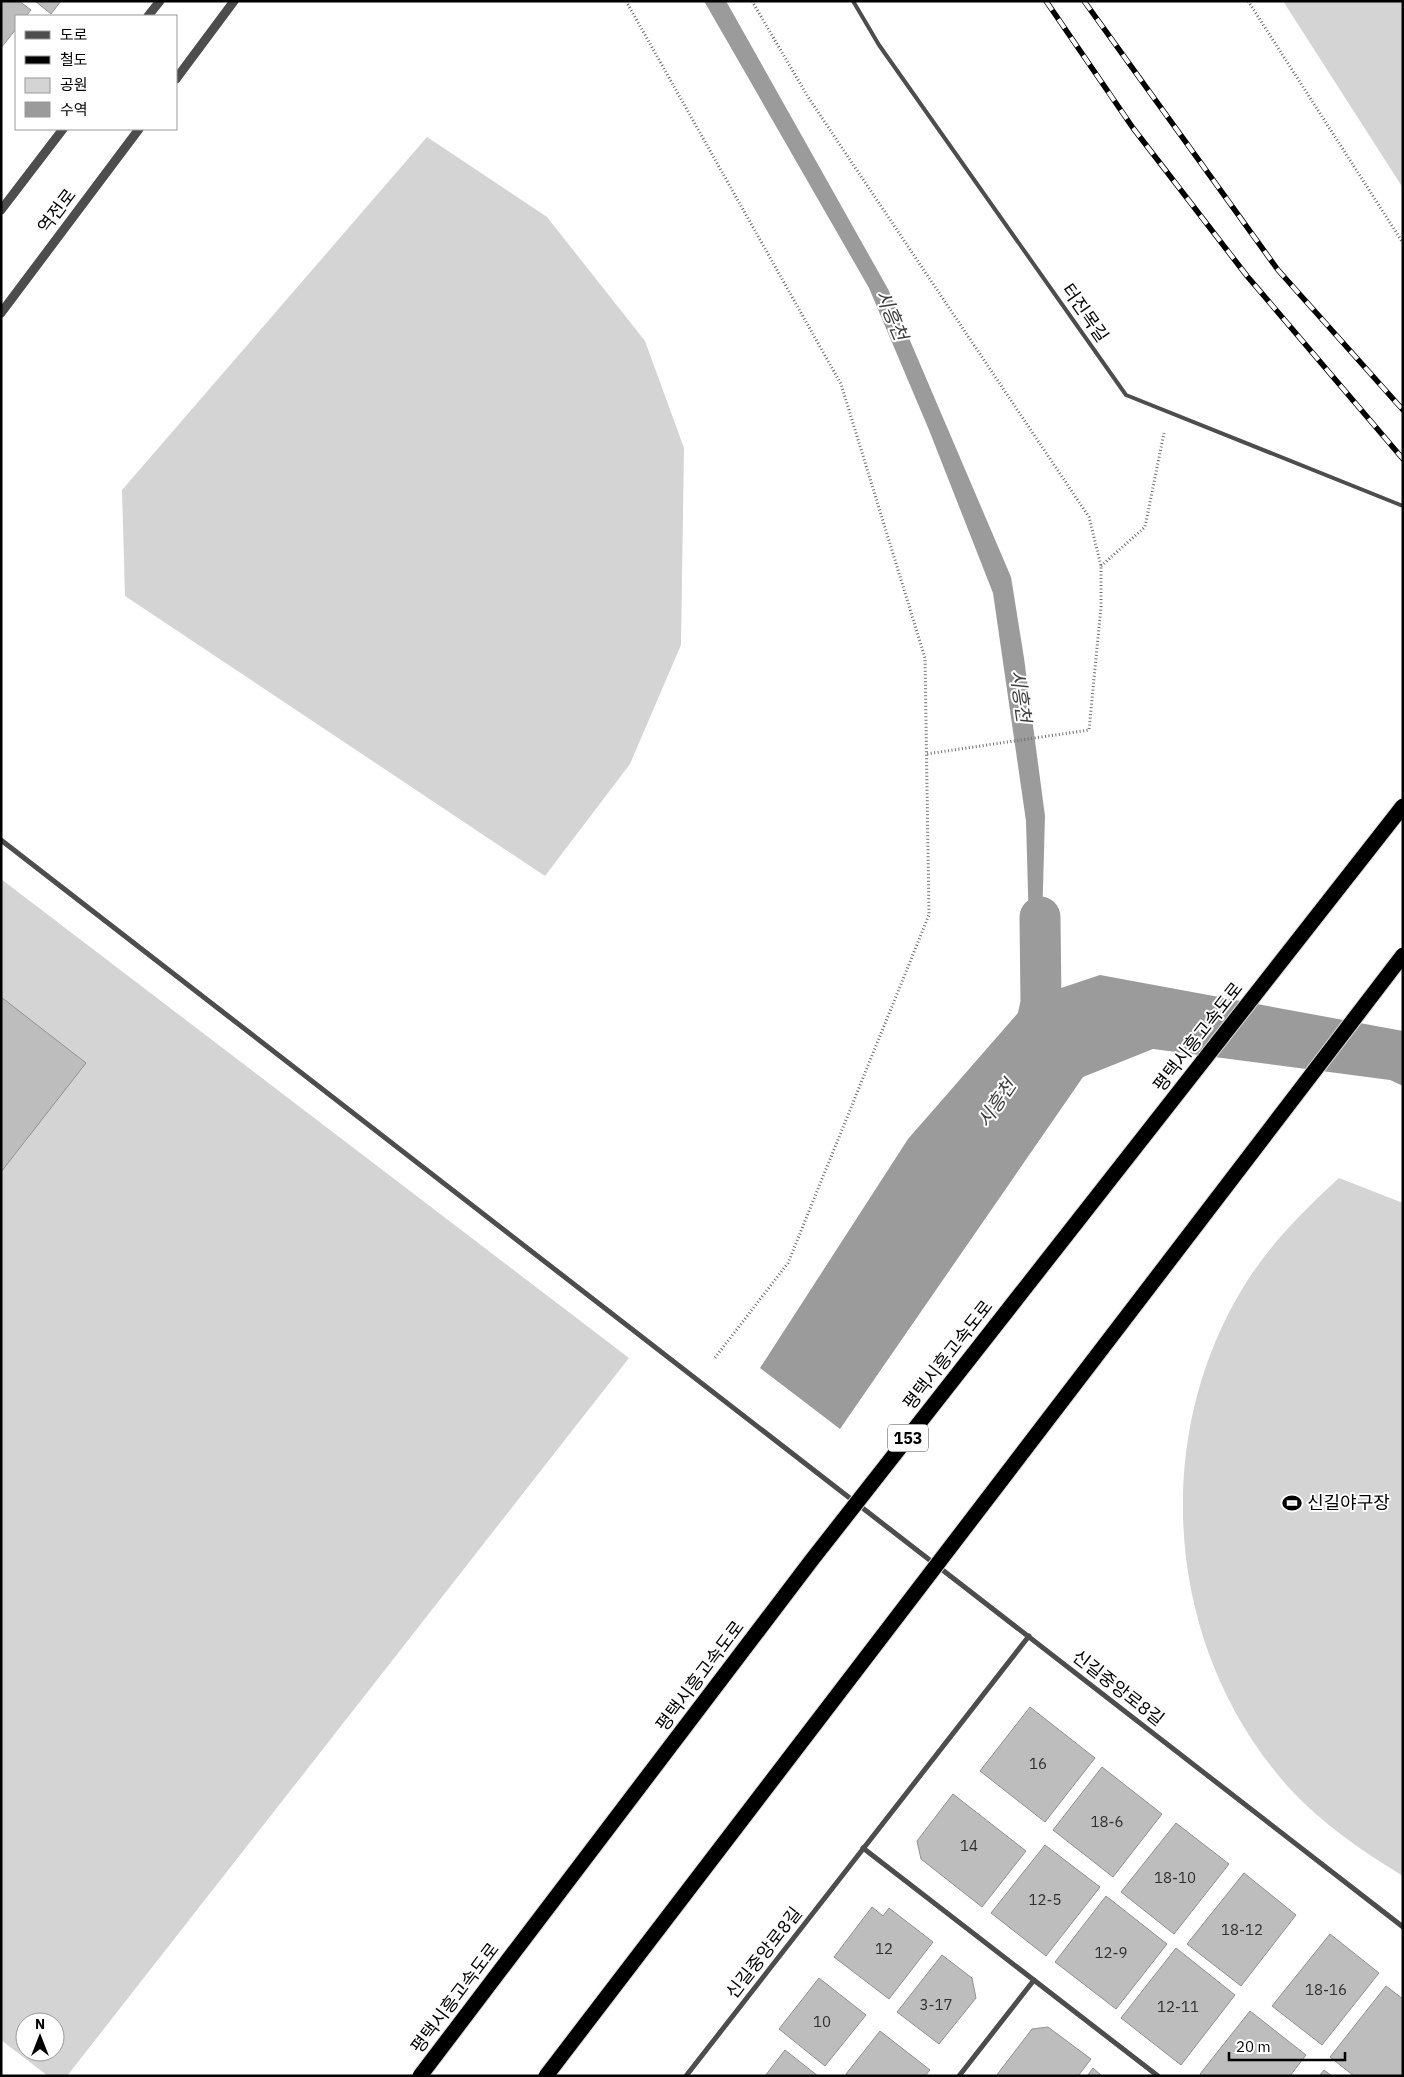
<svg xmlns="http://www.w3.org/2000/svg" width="1404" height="2077" viewBox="0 0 1404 2077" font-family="'IBM Plex Sans','Noto Sans KR',sans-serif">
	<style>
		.green { fill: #d4d4d4; fill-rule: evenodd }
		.water { fill: #9b9b9b }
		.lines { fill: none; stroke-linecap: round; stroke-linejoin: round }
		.canal { stroke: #9b9b9b; stroke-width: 41 }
		.building { fill: #bdbdbd; stroke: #919191 }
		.path { stroke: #6f6f6f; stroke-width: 3; stroke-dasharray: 1 2.5; stroke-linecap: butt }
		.service { stroke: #4d4d4d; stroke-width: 4 }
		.minor { stroke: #4d4d4d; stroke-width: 5 }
		.tertiary { stroke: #4d4d4d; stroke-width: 9 }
		.rail-casing { stroke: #000; stroke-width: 5.5 }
		.rail { stroke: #fff; stroke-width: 4; stroke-dasharray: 11; stroke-linecap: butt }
		.motorway-bridge-casing { stroke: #dbdbdb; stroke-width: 17; stroke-linecap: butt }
		.motorway-bridge { stroke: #000; stroke-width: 15 }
		.labels { text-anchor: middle; stroke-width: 4; stroke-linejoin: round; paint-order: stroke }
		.number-label { font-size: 15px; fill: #2f2f2f }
		.shield { fill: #fff; stroke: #4c4c4c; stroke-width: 1 }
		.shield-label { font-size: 16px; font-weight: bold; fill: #000 }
		.street-label { font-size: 18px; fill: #000; stroke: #fff }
		.poi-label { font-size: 18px; fill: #000; stroke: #fff; text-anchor: start }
		.water-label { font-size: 19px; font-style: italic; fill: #3c3c3c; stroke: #fff }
	</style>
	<rect width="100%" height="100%" fill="#fff"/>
	<g class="green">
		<polygon points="1283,1 1403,1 1403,188"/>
		<polygon points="427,137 547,217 645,341 684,448 681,645 630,764 545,876 125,596 122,490"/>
		<path d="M1,879L629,1358L67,2076H48L1,2040ZM25,2022H55V2052H25Z"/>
		<path d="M1339,1178L1403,1203V1876C1362,1851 1324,1825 1291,1790C1168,1655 1148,1447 1241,1291C1267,1247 1302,1212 1339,1178Z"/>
	</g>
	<polygon class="water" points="704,1 726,1 888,289 1011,577 1024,658 1045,816 1040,995 1100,975 1403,1031 1403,1086 1390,1080 1153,1049 1083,1077 840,1429 760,1368 908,1139 1031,998 1026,821 993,593 929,430 869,288"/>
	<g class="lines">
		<polyline class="canal" points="1031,1051 1041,1003 1040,917"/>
	</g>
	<g class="building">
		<polygon points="1,1 19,1 31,10 26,16 16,16 16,29 1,48"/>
		<polygon points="35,1 61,1 51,14"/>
		<polygon points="1,997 86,1063 1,1172"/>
		<polygon points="1030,1707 1095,1758 1045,1822 980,1771"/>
		<polygon points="1102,1767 1162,1814 1113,1877 1053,1830"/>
		<polygon points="953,1794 1026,1851 982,1907 921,1859 917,1841"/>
		<polygon points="1176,1823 1229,1864 1174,1934 1121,1892"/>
		<polygon points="1045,1845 1100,1887 1046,1956 991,1913"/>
		<polygon points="1244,1873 1296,1915 1241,1986 1187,1944"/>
		<polygon points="1106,1896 1167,1944 1116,2009 1055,1962"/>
		<polygon points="872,1907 883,1916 889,1908 933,1942 889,1999 834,1957"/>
		<polygon points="1330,1934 1379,1973 1322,2045 1272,2006"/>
		<polygon points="1176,1948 1235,1995 1181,2065 1121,2018"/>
		<polygon points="942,1955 972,1978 976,1998 939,2044 897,2012"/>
		<polygon points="819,1978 866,2015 825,2066 779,2029"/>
		<polygon points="1386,1986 1403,1999 1403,2076 1354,2076 1330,2057"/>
		<polygon points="1250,2011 1306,2055 1290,2076 1202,2076 1200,2074"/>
		<polygon points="1048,2027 1091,2059 1078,2076 996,2076 1032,2029"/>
		<polygon points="880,2031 930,2070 925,2076 849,2076 846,2074"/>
		<polygon points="785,2050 818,2076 765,2076"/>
		<polygon points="1093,2068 1102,2076 1087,2076"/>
		<polygon points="1324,2070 1332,2076 1319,2076"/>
	</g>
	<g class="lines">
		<g class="path">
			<polyline points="626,1 841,384 925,658 929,915 788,1263 714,1359"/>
			<polyline points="752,1 808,97 1089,517 1101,566 1101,607 1089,730 926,754"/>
			<polyline points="1248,1 1403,243"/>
			<polyline points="1101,566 1145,527 1164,433"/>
		</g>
		<polyline class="service" points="853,1 879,45 1126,395 1403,506"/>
		<g class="minor">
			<polyline points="1,840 1403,1927"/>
			<polyline points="863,1848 1158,2076"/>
			<polyline points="686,2076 1029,1636"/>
			<polyline points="959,2076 1034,1980"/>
		</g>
		<g class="tertiary">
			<polyline points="148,16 160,1"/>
			<polyline points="176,79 234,1"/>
			<polyline points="1,210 63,129"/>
			<polyline points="1,313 139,129"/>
		</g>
		<g class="rail-casing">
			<g id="rail">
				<polyline points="1046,1 1133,128 1247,276 1403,459"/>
				<polyline points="1084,1 1278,270 1403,410"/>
			</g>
		</g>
		<use href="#rail" class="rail"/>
		<g class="motorway-bridge-casing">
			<g id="motorway-bridge">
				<polyline points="420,2076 811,1561 1403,806"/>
				<polyline points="546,2076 1403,955"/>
			</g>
		</g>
		<use href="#motorway-bridge" class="motorway-bridge"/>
	</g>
	<defs>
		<g id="stadium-bare" transform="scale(1.5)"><path d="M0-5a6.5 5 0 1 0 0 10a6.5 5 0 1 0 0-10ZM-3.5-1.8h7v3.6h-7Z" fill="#000" stroke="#fff" stroke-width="2.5" paint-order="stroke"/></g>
	</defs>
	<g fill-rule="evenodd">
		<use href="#stadium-bare" x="1292" y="1503"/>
	</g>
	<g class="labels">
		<g class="number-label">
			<text x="1038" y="1769">16</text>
			<text x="1107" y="1827">18-6</text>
			<text x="969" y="1851">14</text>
			<text x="1175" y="1883">18-10</text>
			<text x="1045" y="1905">12-5</text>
			<text x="1242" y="1935">18-12</text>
			<text x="884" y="1954">12</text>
			<text x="1111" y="1958">12-9</text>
			<text x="1326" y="1995">18-16</text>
			<text x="936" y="2010">3-17</text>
			<text x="1178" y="2012">12-11</text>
			<text x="822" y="2027">10</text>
		</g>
		<rect class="shield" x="888" y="1424.5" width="40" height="27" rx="4"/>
		<g class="shield-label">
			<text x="908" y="1444">153</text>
		</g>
		<g class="street-label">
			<text transform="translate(57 211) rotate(-53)" y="6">역전로</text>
			<text transform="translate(1085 313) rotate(55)" y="6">터진목길</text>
			<text transform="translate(1198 1037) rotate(-52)" y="6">평택시흥고속도로</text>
			<text transform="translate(948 1355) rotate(-52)" y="6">평택시흥고속도로</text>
			<text transform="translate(700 1676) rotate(-53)" y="6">평택시흥고속도로</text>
			<text transform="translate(1118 1688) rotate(38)" y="6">신길중앙로8길</text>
			<text transform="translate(764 1953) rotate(-52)" y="6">신길중앙로8길</text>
			<text transform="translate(455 1998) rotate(-53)" y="6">평택시흥고속도로</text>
		</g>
		<g class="poi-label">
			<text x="1307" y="1509">신길야구장</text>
		</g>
		<g class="water-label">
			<text transform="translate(892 315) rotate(67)" y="7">시흥천</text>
			<text transform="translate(1021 696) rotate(82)" y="7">시흥천</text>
			<text transform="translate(996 1103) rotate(-56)" y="7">시흥천</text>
		</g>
	</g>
	<rect width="1404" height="2077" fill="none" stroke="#000000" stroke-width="5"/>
	<rect x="15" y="15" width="162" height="115" fill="#ffffff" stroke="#999999"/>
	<rect x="25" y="31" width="25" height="8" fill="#4d4d4d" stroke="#999999"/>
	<text x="60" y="40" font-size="15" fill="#000000">도로</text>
	<rect x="25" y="56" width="25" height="8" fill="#000000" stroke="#999999"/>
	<text x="60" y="65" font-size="15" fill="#000000">철도</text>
	<rect x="25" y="78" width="25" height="15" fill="#d4d4d4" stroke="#999999"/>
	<text x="60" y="90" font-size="15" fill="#000000">공원</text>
	<rect x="25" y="102" width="25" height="15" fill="#9b9b9b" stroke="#999999"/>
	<text x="60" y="115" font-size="15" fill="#000000">수역</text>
	<g transform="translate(40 2037)"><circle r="24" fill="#ffffff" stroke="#999999"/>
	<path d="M0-4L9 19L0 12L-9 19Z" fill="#000000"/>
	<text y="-8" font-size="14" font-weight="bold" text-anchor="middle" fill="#000000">N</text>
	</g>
	<path d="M1229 2052v8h116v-8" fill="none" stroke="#000000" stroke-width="2.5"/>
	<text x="1236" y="2052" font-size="15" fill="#000000" stroke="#ffffff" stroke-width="4" paint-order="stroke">20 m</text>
</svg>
